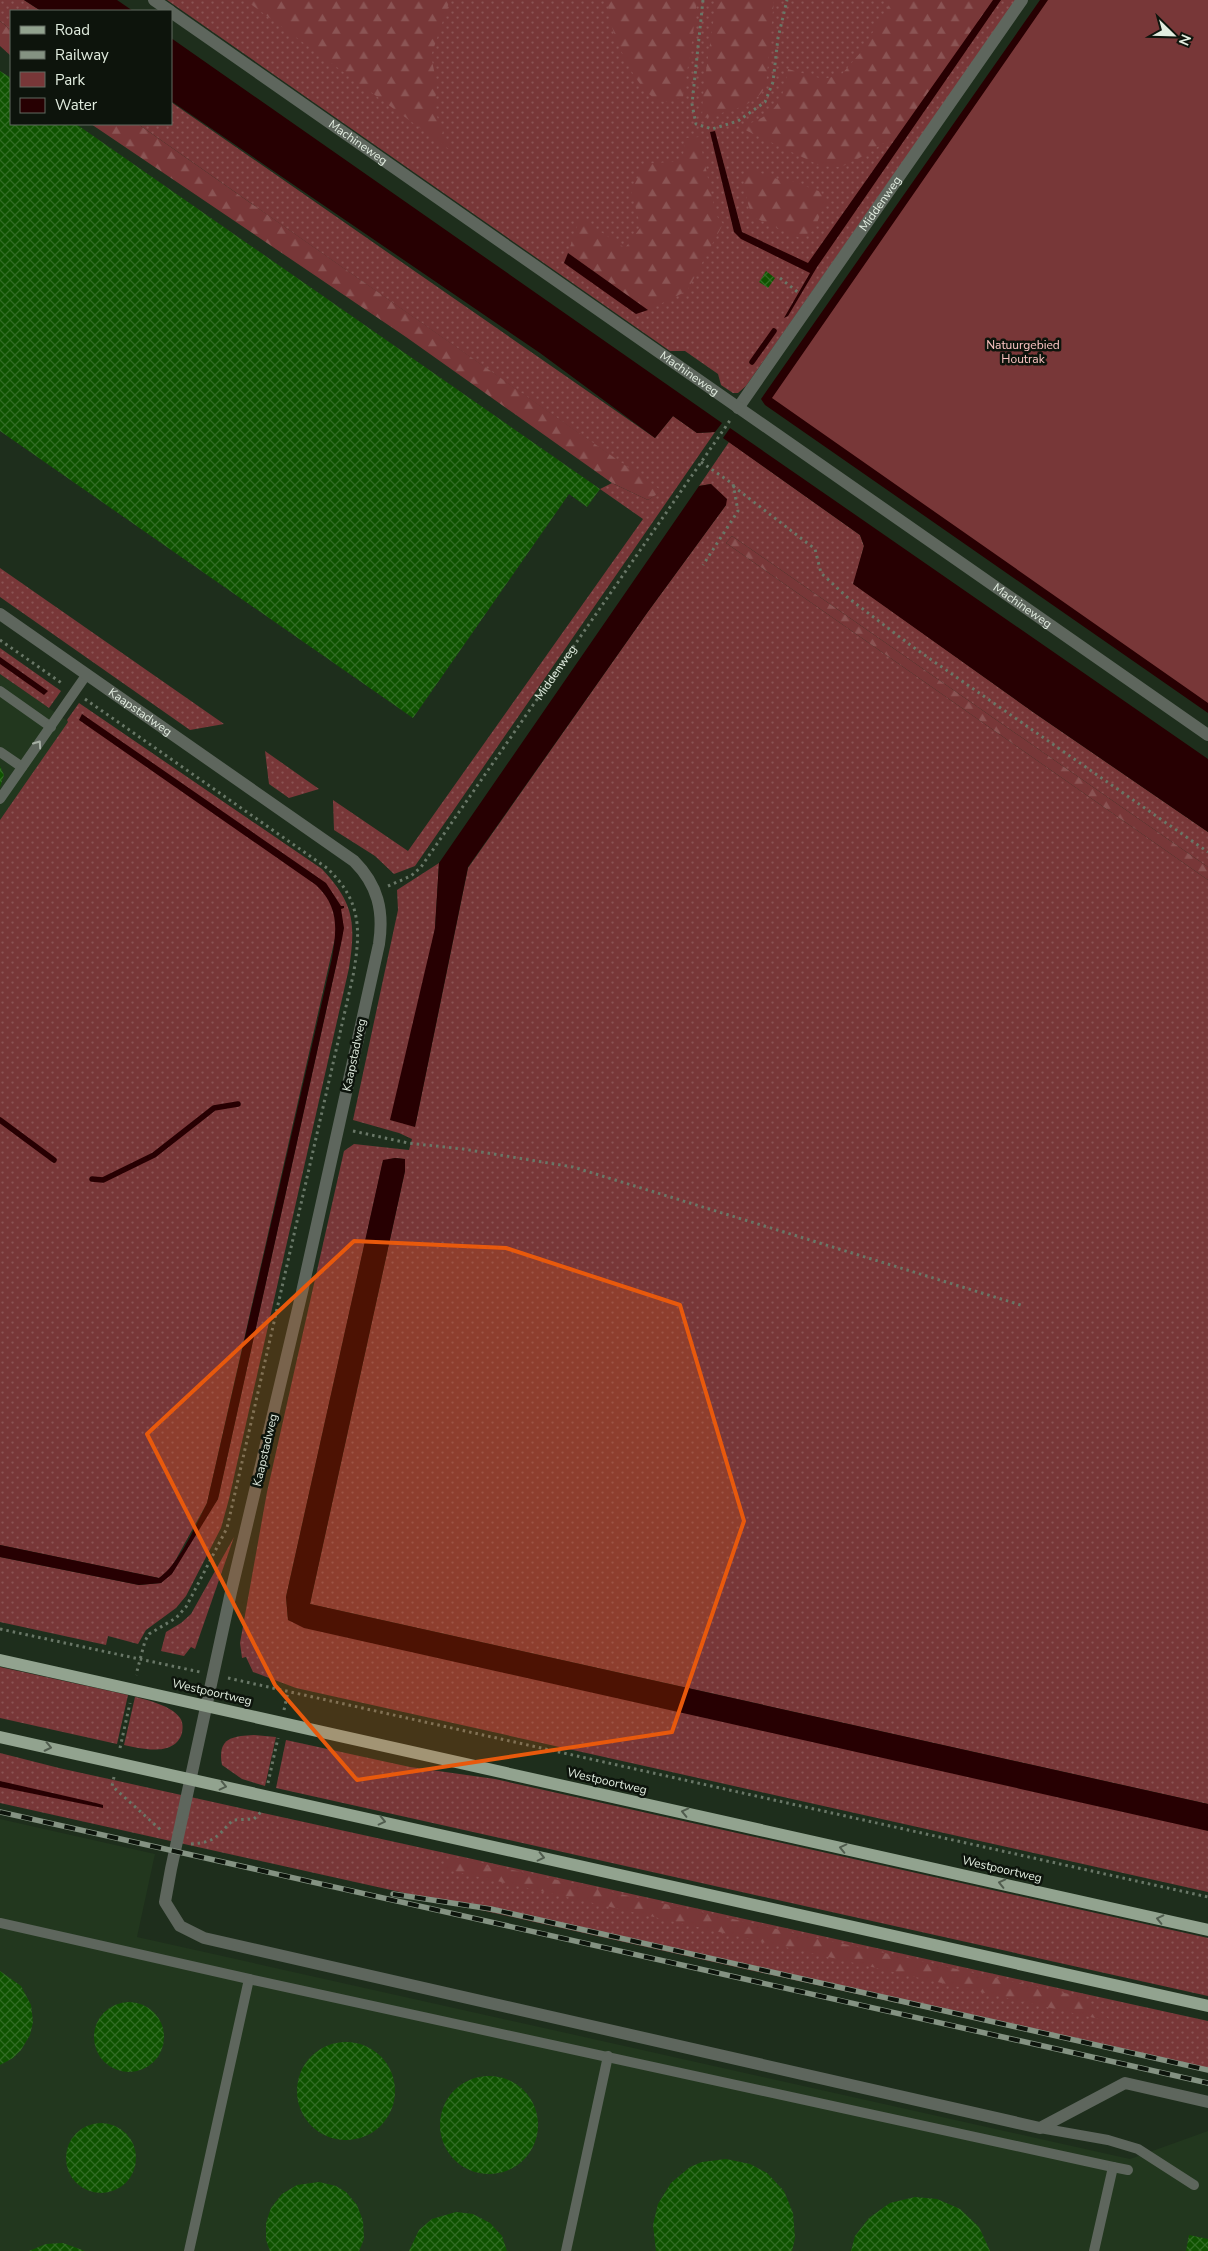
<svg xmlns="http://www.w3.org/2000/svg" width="1208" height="2251" viewBox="0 0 1208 2251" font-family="'Nunito Sans',sans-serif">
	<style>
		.built { fill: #22371e }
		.grass { fill: url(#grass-dots); fill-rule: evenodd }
		.forest { fill: url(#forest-firs) }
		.park { fill: #783738 }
		.water { fill: #270002 }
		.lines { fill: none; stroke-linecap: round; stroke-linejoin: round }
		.stream { stroke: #270002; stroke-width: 5.5 }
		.building { fill: url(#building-cross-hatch) }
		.path { stroke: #697767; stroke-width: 3; stroke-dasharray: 2.5 4; stroke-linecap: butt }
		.service { stroke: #5e665d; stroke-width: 10 }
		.minor { stroke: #5e665d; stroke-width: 12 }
		.tertiary { stroke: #5e665d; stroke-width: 12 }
		.primary { stroke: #92a38f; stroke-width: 12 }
		.rail-casing { stroke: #849282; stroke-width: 5.5 }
		.rail { stroke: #0d140c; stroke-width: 4; stroke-dasharray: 11; stroke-linecap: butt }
		.oneway { stroke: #a7b0a5 }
		.oneway2 { stroke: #505c4e }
		.marked { fill: #e8590c; fill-opacity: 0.2; stroke: #e8590c; stroke-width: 4; stroke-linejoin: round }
		.labels { text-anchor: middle; stroke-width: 5; stroke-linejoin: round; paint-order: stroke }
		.street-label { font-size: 12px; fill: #e2ede0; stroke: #0d140c }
		.park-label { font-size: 12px; fill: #fcc5c3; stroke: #0d140c }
	</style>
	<defs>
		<pattern id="grass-dots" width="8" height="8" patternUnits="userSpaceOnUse" patternTransform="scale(1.25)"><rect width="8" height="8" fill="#783738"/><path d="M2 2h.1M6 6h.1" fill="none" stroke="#8b5454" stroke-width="1.8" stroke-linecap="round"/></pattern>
		<pattern id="forest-firs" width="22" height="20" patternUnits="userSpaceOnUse" patternTransform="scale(1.25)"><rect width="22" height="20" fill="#783738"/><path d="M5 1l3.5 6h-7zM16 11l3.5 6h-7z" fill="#8b5454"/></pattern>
		<pattern id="building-cross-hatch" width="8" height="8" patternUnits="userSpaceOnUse" patternTransform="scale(1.25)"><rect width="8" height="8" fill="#0f5300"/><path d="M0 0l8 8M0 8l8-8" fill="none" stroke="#326c25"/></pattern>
	</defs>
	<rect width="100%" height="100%" fill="#1e2e1c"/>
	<g class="built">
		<polygon points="0,674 69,722 0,820"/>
		<polygon points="0,1819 155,1854 137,1937 1130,2159 1208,2131 1208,2251 0,2251"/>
	</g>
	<g class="grass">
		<polygon points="0,0 24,0 41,11 11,11 11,30 0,21"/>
		<polygon points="167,0 1016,0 746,386 738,393 733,393 721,385 718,374 685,351 670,351"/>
		<polygon points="171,102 655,438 673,416 697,433 715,432 415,866 394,874 375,856 334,830 333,800 408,851 643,519 600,489 612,483 648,500 661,491 138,124 171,124"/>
		<polygon points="729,442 860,535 864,546 854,584 1033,712 1208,832 1208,867 732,536 726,543 1208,880 1208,1804 310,1604 405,1171 404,1159 395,1158 383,1161 286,1597 288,1620 1208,1829 1208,1892 296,1688 253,1672 246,1657 242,1658 240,1643 267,1492 344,1151 354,1144 409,1150 412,1139 399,1133 353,1120 398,910 397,890 439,863 435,928 415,1127 468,868 647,613 726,505 711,484 699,486"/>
		<polygon points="0,568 224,724 190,730 0,597"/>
		<polygon points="0,648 61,691 49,708 0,674"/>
		<path d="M79,703L322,869C354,903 356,923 349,968L229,1499L221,1528L186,1596L176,1608L146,1630L138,1644L108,1636L106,1645L0,1622V1557L139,1585L161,1583L168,1571L159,1578L0,1545V820L68,722L67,720ZM336,934L341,943L218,1499L170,1570L207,1503Z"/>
		<polygon points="265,751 319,789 289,798 269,784"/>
		<polygon points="234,1537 195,1649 191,1647 184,1656 161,1651 166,1632 181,1623 191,1614"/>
		<polygon points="0,1667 128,1695 117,1744 0,1718"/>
		<path d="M135,1697C148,1700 172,1706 180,1718C183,1722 183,1728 182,1733C175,1757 142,1749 124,1745Z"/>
		<path d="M254,1735L276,1737L265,1786L242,1779L222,1765C217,1738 232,1736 254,1735Z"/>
		<polygon points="286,1740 410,1767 495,1779 1208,1938 1208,1996 276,1788"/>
		<polygon points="0,1753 59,1768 1208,2021 1208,2072 0,1803"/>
	</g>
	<g class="forest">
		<polygon points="245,0 450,0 431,56 437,85 434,109 450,150"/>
		<path d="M607,0H697L692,41L683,97C676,99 667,103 660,101C639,94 618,47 612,27C609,18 609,9 607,0Z"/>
		<path d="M716,0H774L766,85C756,108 725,111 704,118L702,116C703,78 712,39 716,0Z"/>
		<path d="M892,0H993L901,132L865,155L841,167L821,166L739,127C774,116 783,105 788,69L823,79L841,75L861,52Z"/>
		<polygon points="0,21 11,30 11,56 0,46"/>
		<polygon points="91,124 138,124 662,491 648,500 612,483 406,337"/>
		<polygon points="699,137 716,215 723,224 687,291 648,310 568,253 580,218 625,248 641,227 631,191 645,164 682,161 686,138"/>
		<path d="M749,169L783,181H792L821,192L825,203L814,230L800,238L753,217C750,214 743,185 744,181C744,177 747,172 749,169Z"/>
		<polygon points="732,536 1208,867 1208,880 726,543"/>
		<polygon points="454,1857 1082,1997 1112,2022 440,1868"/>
	</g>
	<polygon class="park" points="1042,0 1208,0 1208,707 765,399"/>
	<g class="water">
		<polygon points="24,0 117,0 133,11 41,11"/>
		<polygon points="993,0 1001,0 817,267 788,316 784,318 810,273 741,239 734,232 710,132 715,131 742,232 808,263"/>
		<polygon points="1040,0 1048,0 772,398 1208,703 1208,713 765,405 761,399"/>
		<polygon points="171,38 722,423 715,432 697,433 673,416 655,438 540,353 171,101"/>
		<polygon points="568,253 648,310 636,314 564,263"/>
		<polygon points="730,428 1208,759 1208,832 1033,712 853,584 864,546 860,535 723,438"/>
		<polygon points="711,484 727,499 726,505 647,613 468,867 415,1127 390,1120 435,928 439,863 699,486"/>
		<polygon points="0,657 48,691 44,695 0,664"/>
		<path d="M82,714L326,883L341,906H344V908L341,909L344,928L342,939L218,1499L172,1574L161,1583L139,1585L0,1557V1545L159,1578C179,1564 196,1525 207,1503L332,958C337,928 339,907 316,885L79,720Z"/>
		<polygon points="395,1158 405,1159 405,1171 310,1604 1208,1804 1208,1831 304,1628 288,1620 286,1597 383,1160"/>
		<polygon points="0,1781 96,1803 103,1805 103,1808 0,1787"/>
	</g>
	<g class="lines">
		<g class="stream">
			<polyline points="752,362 774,331"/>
			<polyline points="0,1120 54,1160"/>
			<polyline points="92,1179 103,1180 154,1155 214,1108 238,1104"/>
		</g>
	</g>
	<g class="building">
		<polygon points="0,71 11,78 11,124 76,124 600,489 587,507 569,494 413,718 0,431"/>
		<polygon points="766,271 775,278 768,288 759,282"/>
		<polygon points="0,766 4,775 0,787"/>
		<polygon points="0,1971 21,1986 31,2005 33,2022 30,2035 21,2050 13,2058 0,2065"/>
		<circle cx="129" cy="2037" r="35"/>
		<circle cx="346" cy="2091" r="49"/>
		<circle cx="489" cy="2125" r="49"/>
		<circle cx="101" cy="2158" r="35"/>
		<polygon points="726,2159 750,2164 767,2173 784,2191 793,2213 795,2238 792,2251 656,2251 653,2225 658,2204 671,2183 690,2167 702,2162"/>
		<polygon points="319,2182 336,2186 346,2192 357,2205 363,2221 364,2239 359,2251 270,2251 266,2240 266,2223 271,2208 282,2194 297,2185"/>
		<polygon points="915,2197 937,2199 960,2209 979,2227 990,2251 851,2251 855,2236 869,2218 890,2203"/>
		<polygon points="456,2212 473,2214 490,2223 502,2236 507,2251 409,2251 419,2230 432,2219"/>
		<polygon points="1189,2235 1208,2239 1208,2251 1186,2251"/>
		<polygon points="63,2243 85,2251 29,2251 46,2244"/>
	</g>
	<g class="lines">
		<g class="path">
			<polyline points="703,0 692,104 696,124 712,129 738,121 765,102 773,82 778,38 787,0"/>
			<polyline points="780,278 800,294"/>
			<polyline points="701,462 733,484 738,511 703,565"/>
			<polyline points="733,486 815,549 821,573 847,597 913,647 1208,852"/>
			<polyline points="0,640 63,684"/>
			<path d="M85,699L327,868C362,901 361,931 353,976L227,1528L186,1607L176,1618L149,1634L145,1641L136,1675"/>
			<path id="s1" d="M388,886L411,876L421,867L731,419"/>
			<polyline points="353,1131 408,1143 463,1149 573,1167 1024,1306"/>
			<polyline points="0,1629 200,1672"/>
			<polyline points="228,1678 1208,1897"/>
			<polyline points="284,1710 288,1692"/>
			<polyline points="120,1748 130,1703"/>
			<polyline points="114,1777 112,1786 163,1832"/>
			<polyline points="268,1783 278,1738"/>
			<path d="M191,1844C216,1842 216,1837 233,1820L254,1819L262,1811"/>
		</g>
		<g class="service">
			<polyline points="0,691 51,727"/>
			<polyline points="0,752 22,767"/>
			<polyline points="0,799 87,674"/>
			<polyline points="0,1923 249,1979 1113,2167 1094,2251"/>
			<polyline points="1040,2128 1108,2140 1138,2149 1194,2185"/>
			<polyline points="1113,2167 1128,2170"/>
			<polyline points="189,2251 249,1979"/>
			<polyline points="566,2251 608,2056"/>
		</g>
		<g class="minor">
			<path id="s2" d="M738,408L1022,0"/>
			<path id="s3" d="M0,614L354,861C378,885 384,911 379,944L302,1292L231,1592L171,1869L165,1902L180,1926L204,1938L1040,2128L1125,2083L1208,2102"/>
		</g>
		<g class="tertiary">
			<polyline points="154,0 170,11"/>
			<path id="s4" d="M171,12L1208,735"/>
		</g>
		<g class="primary">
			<polyline points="0,1660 1208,1930"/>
			<polyline points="0,1737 1208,2006"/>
		</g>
		<g class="rail-casing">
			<g id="rail">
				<polyline points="0,1812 1208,2083"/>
				<polyline points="393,1894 491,1909 1208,2070"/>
			</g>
		</g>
		<use href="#rail" class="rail"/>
	</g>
	<defs><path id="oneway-chevron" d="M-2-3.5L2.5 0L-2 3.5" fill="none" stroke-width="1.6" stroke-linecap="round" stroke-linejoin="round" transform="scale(1.25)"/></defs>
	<use class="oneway" href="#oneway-chevron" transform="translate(38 744) rotate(-55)"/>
	<g class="oneway2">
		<use href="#oneway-chevron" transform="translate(48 1747) rotate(12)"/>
		<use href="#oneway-chevron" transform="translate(223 1786) rotate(13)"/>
		<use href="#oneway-chevron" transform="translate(685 1812) rotate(-167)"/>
		<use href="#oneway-chevron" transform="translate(382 1821) rotate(13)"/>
		<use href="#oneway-chevron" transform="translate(843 1848) rotate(-167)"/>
		<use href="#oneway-chevron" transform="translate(541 1857) rotate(13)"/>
		<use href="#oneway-chevron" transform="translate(1002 1883) rotate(-167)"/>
		<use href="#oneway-chevron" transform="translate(1160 1919) rotate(-167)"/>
	</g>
	<path class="marked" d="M354,1241L506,1248L680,1305L744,1521L672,1732L357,1780L275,1685L147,1434Z"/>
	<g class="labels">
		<g class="street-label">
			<text dy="4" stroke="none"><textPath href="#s4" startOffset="228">Machineweg</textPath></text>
			<text dy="4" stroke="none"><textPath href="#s2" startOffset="249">Middenweg</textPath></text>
			<text dy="4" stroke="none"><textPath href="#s4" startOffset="632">Machineweg</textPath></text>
			<text dy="4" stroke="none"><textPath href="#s4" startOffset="1038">Machineweg</textPath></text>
			<text dy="4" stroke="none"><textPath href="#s1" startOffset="275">Middenweg</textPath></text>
			<text dy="4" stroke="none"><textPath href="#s3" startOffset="171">Kaapstadweg</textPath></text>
			<text transform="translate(354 1055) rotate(-78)" y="4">Kaapstadweg</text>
			<text transform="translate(265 1450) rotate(-77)" y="4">Kaapstadweg</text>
			<text transform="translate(212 1692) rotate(13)" y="4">Westpoortweg</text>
			<text transform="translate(607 1781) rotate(13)" y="4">Westpoortweg</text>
			<text transform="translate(1002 1869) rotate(13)" y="4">Westpoortweg</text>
		</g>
		<g class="park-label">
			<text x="1023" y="349">Natuurgebied<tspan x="1023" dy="14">Houtrak</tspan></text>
		</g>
	</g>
	<rect x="10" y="10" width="162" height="115" fill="#0d140c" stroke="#626b61"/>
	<rect x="20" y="26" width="25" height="8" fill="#92a38f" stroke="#626b61"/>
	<text x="55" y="35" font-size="15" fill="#e2ede0">Road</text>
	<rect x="20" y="51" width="25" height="8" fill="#849282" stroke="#626b61"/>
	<text x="55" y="60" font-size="15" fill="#e2ede0">Railway</text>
	<rect x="20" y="72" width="25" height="15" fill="#783738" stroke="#626b61"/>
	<text x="55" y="85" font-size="15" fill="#e2ede0">Park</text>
	<rect x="20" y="98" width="25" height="15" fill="#270002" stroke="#626b61"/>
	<text x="55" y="110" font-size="15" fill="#e2ede0">Water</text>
	<g transform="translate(1173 35) rotate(113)" stroke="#0d140c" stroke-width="4" paint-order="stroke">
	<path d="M0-4L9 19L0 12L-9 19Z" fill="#e2ede0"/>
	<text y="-8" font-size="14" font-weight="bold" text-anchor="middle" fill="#e2ede0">N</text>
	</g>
</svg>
